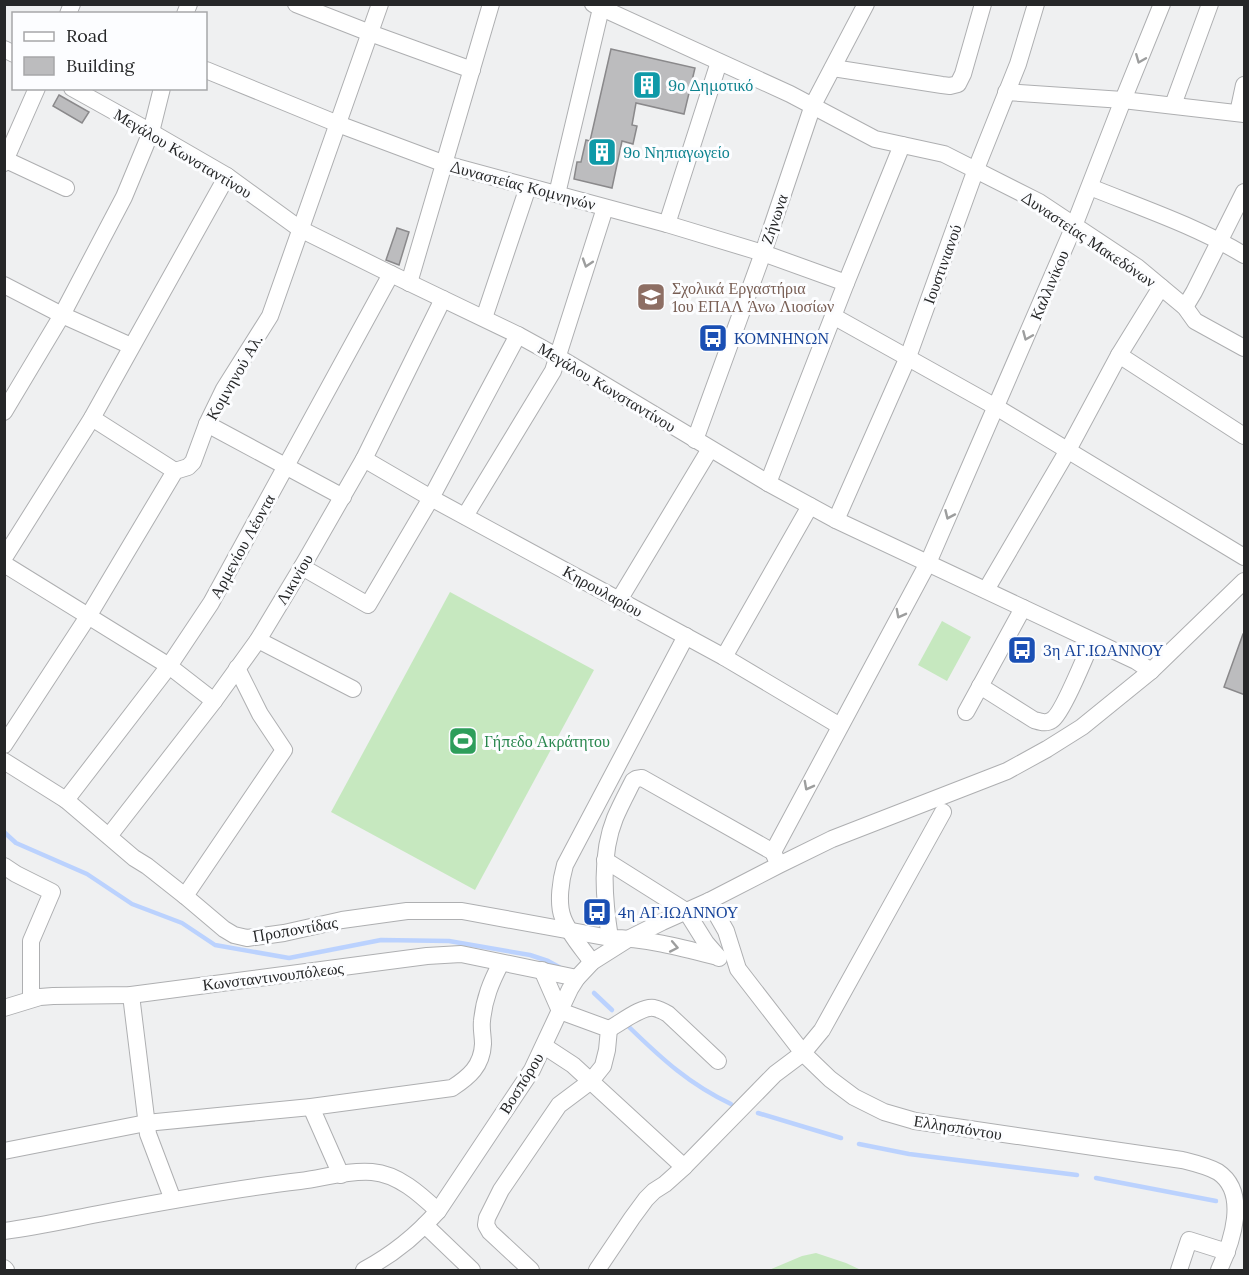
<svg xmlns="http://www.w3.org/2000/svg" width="1249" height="1275" viewBox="0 0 1249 1275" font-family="Lora,serif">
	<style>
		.pitch { fill: #c6e8bf }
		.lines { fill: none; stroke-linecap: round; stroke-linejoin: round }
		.stream { stroke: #bbd2fe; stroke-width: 4.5 }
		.building { fill: #bcbcbe; stroke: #8a898b; stroke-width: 1.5 }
		.minor-casing { stroke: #aeafb1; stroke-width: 18 }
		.minor { stroke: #fff; stroke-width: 16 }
		.oneway { stroke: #9d9e9e }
		.labels { text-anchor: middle; stroke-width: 6; stroke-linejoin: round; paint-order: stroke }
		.culture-label { font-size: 16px; fill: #0d838f; stroke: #fcfdff; text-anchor: start }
		.street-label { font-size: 16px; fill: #262728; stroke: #fcfdff }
		.education-label { font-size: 16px; fill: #785e54; stroke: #fcfdff; text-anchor: start }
		.transit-label { font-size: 16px; fill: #164399; stroke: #fcfdff; text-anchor: start }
		.leisure-label { font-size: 16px; fill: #27864d; stroke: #fcfdff; text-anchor: start }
	</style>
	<rect width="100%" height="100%" fill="#eff0f1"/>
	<g class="pitch">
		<polygon points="450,592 594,670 475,890 331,812"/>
		<polygon points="942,621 971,637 947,681 918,665"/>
		<polygon points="816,1253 846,1263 861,1270 769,1270 802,1256"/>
	</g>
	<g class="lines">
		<g class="stream">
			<polyline points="4,832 16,843 87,874 132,904 182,923 215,945 289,958 381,940 449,941 530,955 548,961 559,967"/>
			<polyline points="594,993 612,1010"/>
			<path d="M629,1027C662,1059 689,1084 731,1104"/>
			<polyline points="758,1113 841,1138"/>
			<polyline points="859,1144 909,1154 1077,1175"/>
			<polyline points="1096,1178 1216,1201"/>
		</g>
	</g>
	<g class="building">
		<polygon points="611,49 695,68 684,114 636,103 632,125 637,126 633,144 622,141 612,188 574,179 577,162 581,162 586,140 590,141"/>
		<polygon points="59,95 89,112 82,123 53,106"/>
		<polygon points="397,228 409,232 399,265 386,260"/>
		<polygon points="1243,634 1245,634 1245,695 1224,687"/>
	</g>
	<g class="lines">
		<g class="minor-casing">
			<g id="minor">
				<polyline points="296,4 370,33 472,70"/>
				<polyline points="593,4 790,94 875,139 944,154 1039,202 1137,267 1185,307 1195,321 1244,348"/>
				<polyline points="68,14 72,4"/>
				<polyline points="185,14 189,4"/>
				<polyline points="4,49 14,54"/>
				<polyline points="833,68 942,85 950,86 958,84 963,74 983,4"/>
				<polyline points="206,70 338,124 445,164 667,224 763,253 846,283"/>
				<polyline points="72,88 151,132 227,176 300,229 391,274 518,335 558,357 768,483 836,520 1136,661 1151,671"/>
				<polyline points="1006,92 1123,100 1244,114"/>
				<polyline points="1173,105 1210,4"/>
				<polyline points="1238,113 1244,85"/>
				<polyline points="4,159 66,188"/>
				<polyline points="4,163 37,88"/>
				<path d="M1090,187C1142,208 1196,226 1244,255"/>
				<polyline points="557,194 602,4"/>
				<polyline points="667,224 719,62"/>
				<polyline points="409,283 491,4"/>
				<polyline points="4,285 62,315 131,346"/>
				<polyline points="1185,307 1194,292 1244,192"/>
				<polyline points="833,316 996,407 1244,557"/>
				<polyline points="484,318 528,187"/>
				<polyline points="1119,355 1244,436"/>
				<polyline points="4,412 62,315 124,197 151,132 162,88"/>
				<polyline points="92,418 175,471"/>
				<polyline points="207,424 343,497"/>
				<polyline points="695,440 763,253 813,105 866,4"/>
				<polyline points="364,459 431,498 724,657 840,726"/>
				<polyline points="768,483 846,283 902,145"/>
				<polyline points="465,516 553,371 605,208"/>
				<polyline points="836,520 908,357 976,169 1018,64 1036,4"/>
				<polyline points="4,558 92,418 227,176"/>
				<polyline points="4,564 169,666 214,701"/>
				<polyline points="302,567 368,605 431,498 518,335"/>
				<polyline points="986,590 1068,450 1119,355 1161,287"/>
				<polyline points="619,600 710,449"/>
				<polyline points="258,640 353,689"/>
				<polyline points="724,657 810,506"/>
				<path d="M980,686L1034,720C1041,722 1046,724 1052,720C1062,714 1086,655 1092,641"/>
				<polyline points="966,712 1023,608"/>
				<polyline points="4,745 89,615 175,471 188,467 193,462 207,424 224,389 270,316 380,4"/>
				<path d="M4,761L66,800L134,858L147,866L185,896L224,929L234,935L247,938L284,933L342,920L407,911H462L610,938C646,938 683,948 718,957"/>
				<polyline points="66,800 169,666 211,603 391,274"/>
				<polyline points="109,836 214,701 258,640 302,567 364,459 443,299"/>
				<polyline points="773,852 928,563 1074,226 1123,100 1162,4"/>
				<polyline points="605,860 686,911 706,943 719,958"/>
				<polyline points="4,866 16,874 52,892 31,941 31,999"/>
				<polyline points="185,896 284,750 260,714 237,668"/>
				<path d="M709,901L726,931L738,969L803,1053L830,1079L854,1097L884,1112L915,1121L1182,1160C1194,1163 1207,1166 1218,1172C1249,1193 1232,1242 1219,1270"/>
				<path d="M610,938C604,900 600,855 615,818C620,806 627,793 633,781L636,779L642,778L773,852L777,861"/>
				<path d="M592,962C582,948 569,934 563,918C557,903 561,879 565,865L686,636"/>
				<polyline points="131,995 148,1134 173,1200"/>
				<polyline points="4,1008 40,997 53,996 131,995 427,956 461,954 577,978"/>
				<path d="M609,1029C621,1023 641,1006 654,1008C659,1009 663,1011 668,1014L718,1061"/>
				<polyline points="544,1046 573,1065 684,1167 775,1074 803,1053 822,1030 943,812"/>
				<polyline points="311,1107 341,1175"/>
				<path d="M4,1151L146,1123L311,1107L452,1088C469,1077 482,1066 483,1044C483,1036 481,1028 482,1021C484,999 491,982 501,963"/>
				<polyline points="425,1225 472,1270"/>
				<path d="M4,1231C36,1227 67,1220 98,1214C166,1201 232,1189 300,1181C324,1178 349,1170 372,1172C398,1174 420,1194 438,1211"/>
				<polyline points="4,1268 6,1270"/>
				<path d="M364,1270C392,1255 417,1235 438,1211L532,1070L570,989L577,978L592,962L630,938L662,922L709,901L779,865L832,839L1007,771L1047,749L1082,727L1151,671L1244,581"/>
				<polyline points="531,1270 490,1232 486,1225 487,1218 501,1190 559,1105 591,1081 603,1066 607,1050 609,1029 560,1011 542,970"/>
				<polyline points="597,1270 632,1218 646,1199 654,1191 665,1184 684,1167"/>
				<polyline points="1179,1270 1189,1240 1227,1252"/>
			</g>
		</g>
		<use href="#minor" class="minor"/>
	</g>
	<defs><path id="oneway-chevron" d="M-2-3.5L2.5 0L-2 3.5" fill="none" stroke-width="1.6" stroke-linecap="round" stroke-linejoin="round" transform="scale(1.5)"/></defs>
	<g class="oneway">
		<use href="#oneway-chevron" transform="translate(1140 59) rotate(112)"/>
		<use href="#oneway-chevron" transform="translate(587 263) rotate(108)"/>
		<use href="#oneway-chevron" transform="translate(1027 336) rotate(113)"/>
		<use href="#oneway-chevron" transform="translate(949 515) rotate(114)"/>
		<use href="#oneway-chevron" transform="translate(900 614) rotate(118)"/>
		<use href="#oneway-chevron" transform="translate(808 786) rotate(118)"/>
		<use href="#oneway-chevron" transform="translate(674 947) rotate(11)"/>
	</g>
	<defs>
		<g id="building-square" transform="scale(1.5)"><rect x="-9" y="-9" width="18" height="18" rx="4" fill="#0f9aa8" stroke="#fcfdff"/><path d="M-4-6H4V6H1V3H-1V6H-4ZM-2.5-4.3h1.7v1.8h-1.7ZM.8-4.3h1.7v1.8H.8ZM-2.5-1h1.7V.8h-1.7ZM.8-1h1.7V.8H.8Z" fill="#fff"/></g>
		<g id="school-square" transform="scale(1.5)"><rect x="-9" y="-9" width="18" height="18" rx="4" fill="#8d6e63" stroke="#fcfdff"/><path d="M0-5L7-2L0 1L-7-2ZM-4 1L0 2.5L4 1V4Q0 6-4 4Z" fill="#fff"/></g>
		<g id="bus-square" transform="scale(1.5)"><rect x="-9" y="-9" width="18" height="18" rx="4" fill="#1a4fb4" stroke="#fcfdff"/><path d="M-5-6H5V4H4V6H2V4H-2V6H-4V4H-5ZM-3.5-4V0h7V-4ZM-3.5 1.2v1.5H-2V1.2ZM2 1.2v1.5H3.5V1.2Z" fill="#fff"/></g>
		<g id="stadium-square" transform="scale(1.5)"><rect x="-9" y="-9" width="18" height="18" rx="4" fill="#2e9e5b" stroke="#fcfdff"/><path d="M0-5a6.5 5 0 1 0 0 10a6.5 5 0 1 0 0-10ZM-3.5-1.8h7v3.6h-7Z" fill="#fff"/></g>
	</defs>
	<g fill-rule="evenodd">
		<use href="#building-square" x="647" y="85"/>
		<use href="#building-square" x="602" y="152"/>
		<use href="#school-square" x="651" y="297"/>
		<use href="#bus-square" x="713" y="338"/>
		<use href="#bus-square" x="1022" y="650"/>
		<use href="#stadium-square" x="463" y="741"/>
		<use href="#bus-square" x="597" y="912"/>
	</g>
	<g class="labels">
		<g class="culture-label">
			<text x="668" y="91">9ο Δημοτικό</text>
			<text x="623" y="158">9ο Νηπιαγωγείο</text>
		</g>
		<g class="street-label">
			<text transform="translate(183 153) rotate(31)" y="6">Μεγάλου Κωνσταντίνου</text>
			<text transform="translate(523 185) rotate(15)" y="6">Δυναστείας Κομνηνών</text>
			<text transform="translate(774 219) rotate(-71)" y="6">Ζήνωνα</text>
			<text transform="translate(1089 239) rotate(34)" y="6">Δυναστείας Μακεδόνων</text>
			<text transform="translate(942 264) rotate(-70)" y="6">Ιουστινιανού</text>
			<text transform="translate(1049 285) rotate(-67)" y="6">Καλλινίκου</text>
			<text transform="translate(234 377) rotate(-60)" y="6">Κομνηνού Αλ.</text>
			<text transform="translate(607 387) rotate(31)" y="6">Μεγάλου Κωνσταντίνου</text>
			<text transform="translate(242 546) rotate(-61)" y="6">Αρμενίου Λέοντα</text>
			<text transform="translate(294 579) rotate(-59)" y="6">Λικινίου</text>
			<text transform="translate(603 591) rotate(29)" y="6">Κηρουλαρίου</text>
			<text transform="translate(295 929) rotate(-10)" y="6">Προποντίδας</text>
			<text transform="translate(273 976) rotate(-7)" y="6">Κωνσταντινουπόλεως</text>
			<text transform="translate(521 1083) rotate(-58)" y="6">Βοσπόρου</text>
			<text transform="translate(958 1127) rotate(9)" y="6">Ελλησπόντου</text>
		</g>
		<g class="education-label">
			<text x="672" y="294">Σχολικά Εργαστήρια<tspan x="672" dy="18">1ου ΕΠΑΛ Άνω Λιοσίων</tspan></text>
		</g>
		<g class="transit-label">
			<text x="734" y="344">ΚΟΜΝΗΝΩΝ</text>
			<text x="1043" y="656">3η ΑΓ.ΙΩΑΝΝΟΥ</text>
			<text x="618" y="918">4η ΑΓ.ΙΩΑΝΝΟΥ</text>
		</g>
		<g class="leisure-label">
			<text x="484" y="747">Γήπεδο Ακράτητου</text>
		</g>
	</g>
	<rect width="1249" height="1275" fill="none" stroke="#262728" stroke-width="12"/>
	<rect x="12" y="12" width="195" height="78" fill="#fcfdff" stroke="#a6a7a9" stroke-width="1.5"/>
	<rect x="24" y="32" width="30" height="9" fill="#ffffff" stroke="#a6a7a9" stroke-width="1.5"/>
	<text x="66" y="42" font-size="18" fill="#262728">Road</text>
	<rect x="24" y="57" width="30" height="18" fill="#bcbcbe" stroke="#a6a7a9" stroke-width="1.5"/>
	<text x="66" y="72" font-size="18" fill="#262728">Building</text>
</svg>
